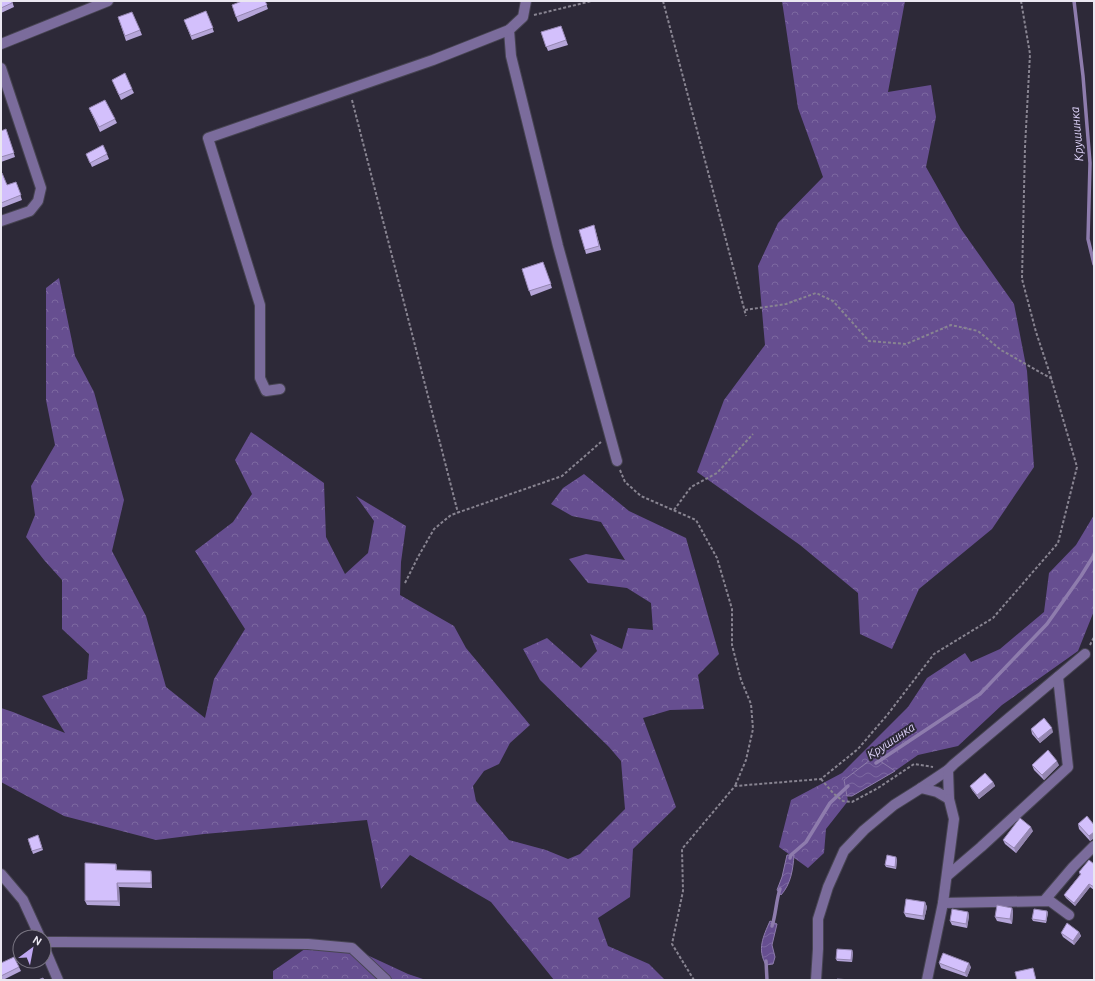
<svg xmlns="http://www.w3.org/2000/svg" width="1095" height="981" viewBox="0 0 1095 981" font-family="Ubuntu,sans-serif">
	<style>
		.forest { fill: url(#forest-crowns) }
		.water { fill: url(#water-waves); stroke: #8e7cad }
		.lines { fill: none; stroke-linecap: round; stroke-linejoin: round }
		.stream { stroke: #8e7cad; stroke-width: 3.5 }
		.minor-casing { stroke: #474452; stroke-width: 12 }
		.path { stroke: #888491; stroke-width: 2; stroke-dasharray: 3 2; stroke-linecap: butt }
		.minor { stroke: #7b6c9c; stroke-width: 10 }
		.wall { fill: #b5a5d9 }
		.shaded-wall { fill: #9486b0 }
		.building { fill: #d3c0fc; stroke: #9486b0 }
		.labels { text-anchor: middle; stroke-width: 4; stroke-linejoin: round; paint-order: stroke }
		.water-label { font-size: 12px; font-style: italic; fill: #dfd4fb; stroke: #2d2938 }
	</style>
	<defs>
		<pattern id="forest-crowns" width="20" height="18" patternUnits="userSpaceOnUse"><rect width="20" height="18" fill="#664e90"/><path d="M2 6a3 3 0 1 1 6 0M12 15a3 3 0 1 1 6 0" fill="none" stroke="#7c68a0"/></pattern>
		<pattern id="water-waves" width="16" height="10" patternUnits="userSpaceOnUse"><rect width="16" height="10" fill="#664e90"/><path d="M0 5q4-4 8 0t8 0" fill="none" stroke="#7c68a0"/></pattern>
	</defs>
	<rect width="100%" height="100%" fill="#2d2938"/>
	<g class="forest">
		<polygon points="782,1 905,1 888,92 931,85 936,117 926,167 961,229 1014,304 1027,371 1034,467 992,529 919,589 892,649 860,634 858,593 800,545 697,472 724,400 765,345 758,266 778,223 823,177 798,108"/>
		<polygon points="59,278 75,356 94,392 124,500 112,551 146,616 166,687 205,718 214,679 245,629 195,551 233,522 252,494 235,460 251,432 324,483 326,537 345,574 368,553 374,521 356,496 406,526 401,562 400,595 454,626 466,648 530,725 510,743 499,764 484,771 473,786 476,801 509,840 546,850 568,859 580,854 625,809 621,761 609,747 540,680 523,649 547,638 581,668 597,651 590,634 622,649 628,628 653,630 651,603 627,588 588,583 569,559 586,554 625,560 601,522 572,516 551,504 563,488 584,474 629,511 686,538 719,654 698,675 704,709 670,710 643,718 676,807 633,849 630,897 598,918 608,946 649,964 665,980 554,980 491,902 410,855 381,889 367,820 204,834 156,840 64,816 1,782 1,708 13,712 65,733 42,696 87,679 89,654 62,629 62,580 44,560 26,537 35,515 31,486 55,445 46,400 46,288"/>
		<polygon points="1094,515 1094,611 1078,651 1002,705 958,746 918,755 895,771 874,757 844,780 848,801 826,829 824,853 808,868 779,847 791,800 842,773 908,707 927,678 965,653 971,662 1000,649 1044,612 1049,573 1076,545"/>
		<polygon points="312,944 352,948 408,974 426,980 273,980 273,971"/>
	</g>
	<g class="water">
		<polygon points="874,757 895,771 852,796 847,796 844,780"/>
		<path d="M787,855H794C793,869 791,884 781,895L777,890L782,877Z"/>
		<path d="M770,921L777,924L772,945L775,957L773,964L766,965C757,949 763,937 770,921Z"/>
	</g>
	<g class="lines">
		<g class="stream">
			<polyline points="1074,1 1083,76 1090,163 1088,239 1094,264"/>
			<polyline points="876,763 980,694 1047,624 1081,576 1094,555"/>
			<polyline points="790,858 791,855 806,842 830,803 848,786"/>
			<path d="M772,926C776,914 776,901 780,889"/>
			<polyline points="766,961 767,980"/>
		</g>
		<g class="minor-casing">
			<g id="minor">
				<polyline points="526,1 523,17 509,30 511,56 558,246 617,461"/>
				<polyline points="1,44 108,1"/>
				<polyline points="1,68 41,188 38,201 30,211 1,221"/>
				<polyline points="280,389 266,391 260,378 260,305 208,138 433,60 509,30"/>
				<polyline points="921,788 948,770"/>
				<polyline points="1,874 23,900 40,937"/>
				<polyline points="947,876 981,847 1068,767 1058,677"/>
				<polyline points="1044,901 1073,867 1094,846"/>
				<polyline points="943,903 1050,901 1069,915"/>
				<polyline points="44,942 62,942 308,944 352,948 386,980"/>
				<polyline points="44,947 58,980"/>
				<polyline points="816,980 818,949 818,919 828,887 844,851 864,830 894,805 921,788 937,792 949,799 948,770 954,764 1085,654"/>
				<polyline points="927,980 943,903 954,819 949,799"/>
			</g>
		</g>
		<g class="path">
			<polyline points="663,1 746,316"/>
			<polyline points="534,15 592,1"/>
			<polyline points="352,100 458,513"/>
			<polyline points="745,310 786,304 816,293 833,301 869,341 906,344 951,325 978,331 1001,350 1052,379"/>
			<polyline points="620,470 625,482 641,496 696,520 717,558 732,609 732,645 741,680 751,704 753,729 746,760 735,786"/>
			<polyline points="674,510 691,487 717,473 753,434"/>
			<polyline points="405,583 418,557 434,529 451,515 562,476 601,442"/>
			<polyline points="1090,645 1094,637"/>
			<polyline points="821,779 833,793 843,801 852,802 878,788 914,764 933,767"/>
			<polyline points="694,980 672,944 683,891 682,849 735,786 821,779 858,749 888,714 934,654 993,618 1058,543 1077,467 1049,371 1036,332 1022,279 1025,147 1030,54 1021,1"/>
		</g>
		<use href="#minor" class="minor"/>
	</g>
	<g class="wall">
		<polygon points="1,1 12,1 14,7 1,13"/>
		<polygon points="265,1 268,9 238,22 232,5"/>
		<polygon points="206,11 214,32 192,40 184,20"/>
		<polygon points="118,17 140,30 142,35 126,41"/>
		<polygon points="561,26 568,45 548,51 541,32"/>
		<polygon points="112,80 132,89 134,93 121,100"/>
		<polygon points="89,108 115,119 117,123 100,132"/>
		<polygon points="6,129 15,157 1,162 1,131"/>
		<polygon points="86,154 107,154 109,159 92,167"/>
		<polygon points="1,174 7,185 16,182 22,200 1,208"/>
		<polygon points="594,225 601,250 586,254 585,250"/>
		<polygon points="543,262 552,288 531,296 522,269"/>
		<polygon points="1031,729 1053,732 1040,743 1032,734"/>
		<polygon points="1032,765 1059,765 1044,780 1034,770"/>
		<polygon points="993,782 995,786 979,799 972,790 970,786"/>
		<polygon points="1078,824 1094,825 1094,838 1090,841 1079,829"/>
		<polygon points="1033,831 1016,853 1005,844 1003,840"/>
		<polygon points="38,835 43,850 33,854 28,839"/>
		<polygon points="897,859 896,869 886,867 885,865"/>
		<polygon points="116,864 117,868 117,871 152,875 152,888 119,887 120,906 87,905 85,901"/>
		<polygon points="1094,864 1094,890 1090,887 1075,906 1066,898 1064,895 1080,875 1079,872"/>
		<polygon points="925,902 927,907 924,920 906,917 904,913"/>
		<polygon points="1012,908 1013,912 1012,924 997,921 995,917"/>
		<polygon points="1047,911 1048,913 1046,923 1033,921 1032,919"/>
		<polygon points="968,912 969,916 967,928 952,925 950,921"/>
		<polygon points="1079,932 1081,936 1074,945 1063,937 1061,933"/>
		<polygon points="853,952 852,962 837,961 836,959"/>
		<polygon points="1,963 19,967 21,971 3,980 1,980"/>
		<polygon points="939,963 971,967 967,977 941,968"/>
	</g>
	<g class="shaded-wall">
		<polygon points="1052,728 1053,732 1040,743 1038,739"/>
		<polygon points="1057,761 1059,765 1044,780 1042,775"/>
		<polygon points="993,782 995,786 979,799 977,795"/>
		<polygon points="1031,827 1033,831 1016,853 1014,848"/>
		<polygon points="1094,832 1094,838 1090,841 1089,836"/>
		<polygon points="896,857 897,859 896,869 895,867"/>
		<polygon points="116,864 117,868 117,875 116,870"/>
		<polygon points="151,871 152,875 152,888 151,883"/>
		<polygon points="117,883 119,887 120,906 118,901"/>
		<polygon points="1089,884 1090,887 1075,906 1074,903"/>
		<polygon points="925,902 927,907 924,920 923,916"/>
		<polygon points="1012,908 1013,912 1012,924 1010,919"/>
		<polygon points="1047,911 1048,913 1046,923 1046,921"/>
		<polygon points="968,912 969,916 967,928 966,924"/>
		<polygon points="1079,932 1081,936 1074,945 1073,941"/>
		<polygon points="852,950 853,952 852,962 851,960"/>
		<polygon points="969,963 971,967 967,977 965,973"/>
	</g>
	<g class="building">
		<polygon points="1,1 12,1 12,3 1,8"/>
		<polygon points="242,1 265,1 267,5 236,17 232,5"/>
		<polygon points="206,11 213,28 191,36 184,20"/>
		<polygon points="132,12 140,30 125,36 118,17"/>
		<polygon points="561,26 566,40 546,47 541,32"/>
		<polygon points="125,73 132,89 119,95 112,80"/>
		<polygon points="105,100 115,119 99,127 89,108"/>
		<polygon points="6,129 14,153 1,157 1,131"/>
		<polygon points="103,145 107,154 90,163 86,154"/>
		<polygon points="2,173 7,185 16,182 21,195 1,203 1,174"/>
		<polygon points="594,225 599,246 585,250 579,230"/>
		<polygon points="543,262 551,284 529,291 522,269"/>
		<polygon points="1044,718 1052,728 1038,739 1031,729"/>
		<polygon points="1048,750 1057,761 1042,775 1032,765"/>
		<polygon points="985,773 993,782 977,795 970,786"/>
		<polygon points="1087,816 1094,825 1094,832 1089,836 1078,824"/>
		<polygon points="1020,818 1031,827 1014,848 1003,840"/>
		<polygon points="38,835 42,848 32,851 28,839"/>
		<polygon points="887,855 896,857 895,867 885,865"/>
		<polygon points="1089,860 1094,864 1094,887 1089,884 1074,903 1064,895 1081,874 1079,872"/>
		<polygon points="85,863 116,864 116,870 151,871 151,883 117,883 118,901 85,901"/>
		<polygon points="906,899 925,902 923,916 904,913"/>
		<polygon points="997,905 1012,908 1010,919 995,917"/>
		<polygon points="952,909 968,912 966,924 950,921"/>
		<polygon points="1034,909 1047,911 1046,921 1032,919"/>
		<polygon points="1067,923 1079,932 1073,941 1061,933"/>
		<polygon points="837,949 852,950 851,960 836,959"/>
		<polygon points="943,953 969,963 965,973 939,963"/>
		<polygon points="14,957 19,967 1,976 1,963"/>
		<polygon points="1033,968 1036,980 1017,980 1015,972"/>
		<polygon points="43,978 44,980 38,980"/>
		<polygon points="837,979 851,980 837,980"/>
	</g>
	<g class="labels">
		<g class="water-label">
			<text transform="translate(1077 134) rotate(-95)" y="4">Крушинка</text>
			<text transform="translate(891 741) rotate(-34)" y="4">Крушинка</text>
		</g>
	</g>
	<rect width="1095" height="981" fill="none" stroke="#eae7f1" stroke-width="4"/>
	<g transform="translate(32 949) rotate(32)"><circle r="19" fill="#2d2938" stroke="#797582"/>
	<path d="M0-3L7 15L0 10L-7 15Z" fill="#c0a8f3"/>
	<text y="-6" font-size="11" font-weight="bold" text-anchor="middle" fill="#eae7f1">N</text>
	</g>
</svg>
